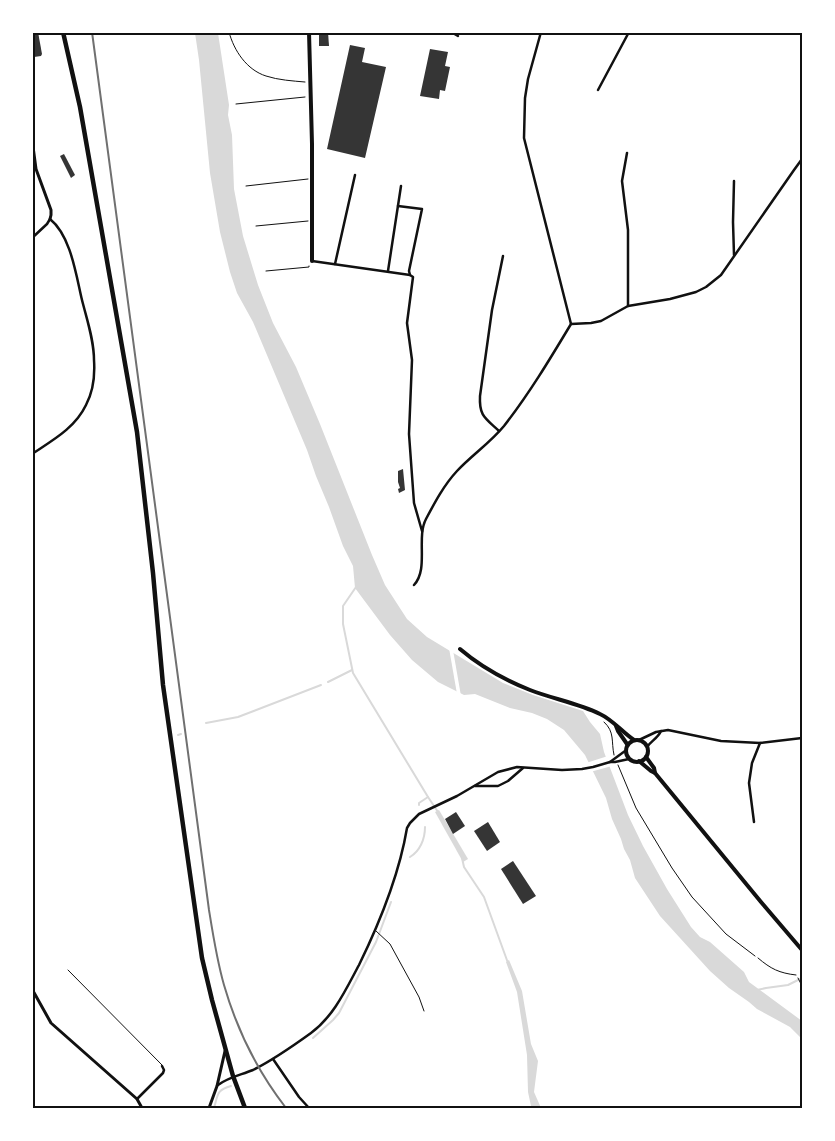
<svg xmlns="http://www.w3.org/2000/svg" width="835" height="1141" viewBox="0 0 835 1141" font-family="'Sofia Sans Condensed',sans-serif">
	<style>
		.water { fill: #d9d9d9 }
		.pier { fill: #fff }
		.lines { fill: none; stroke-linecap: round; stroke-linejoin: round }
		.stream { stroke: #d9d9d9; stroke-width: 2 }
		.building { fill: #353535 }
		.path { stroke: #111; stroke-width: 1 }
		.service { stroke: #111; stroke-width: 1 }
		.minor { stroke: #111; stroke-width: 2.5 }
		.tertiary { stroke: #111; stroke-width: 3 }
		.secondary { stroke: #111; stroke-width: 4 }
		.primary { stroke: #111; stroke-width: 4.5 }
		.rail { stroke: #707070; stroke-width: 2 }
		.neatline { fill: none; stroke: #111; stroke-width: 2 }
	</style>
	<rect width="100%" height="100%" fill="#fff"/>
	<g class="water">
		<polygon points="195,33 218,33 229,105 228,115 232,135 234,189 243,236 258,285 273,323 296,367 320,424 372,555 385,585 407,619 427,637 503,683 533,695 583,711 590,722 600,734 604,752 628,815 643,846 667,889 691,927 700,937 710,942 744,972 749,982 802,1021 802,1039 790,1027 757,1009 749,1002 729,988 710,971 660,916 635,878 630,860 624,849 621,839 612,819 606,798 585,755 564,730 547,719 532,713 510,708 475,694 464,695 438,682 412,660 390,635 355,588 353,566 343,546 329,507 316,476 307,450 253,322 237,293 230,272 220,232 210,173 199,60"/>
		<polygon points="439,810 468,859 463,862 435,812"/>
		<polygon points="509,960 522,991 531,1044 538,1061 534,1092 541,1108 533,1108 531,1106 528,1092 527,1055 517,992 506,962"/>
	</g>
	<g class="pier">
		<polygon points="449,648 453,650 461,696 457,694"/>
		<polygon points="608,756 612,766 590,772 586,763"/>
	</g>
	<g class="lines">
		<g class="stream">
			<polyline points="356,587 343,606 343,624 353,673 428,797 419,803 419,805"/>
			<polyline points="328,682 352,670"/>
			<polyline points="206,723 238,717 321,685"/>
			<polyline points="178,735 181,734"/>
			<polyline points="428,797 438,812"/>
			<path d="M410,857C420,851 425,839 425,827"/>
			<polyline points="462,858 464,867 484,897 508,963"/>
			<polyline points="757,990 766,988 788,985 802,978"/>
			<polyline points="313,1038 333,1020 339,1013 376,942 391,902"/>
			<path d="M214,1108C218,1095 216,1090 231,1086"/>
		</g>
	</g>
	<g class="building">
		<polygon points="32,32 38,32 42,54 41,56 34,57 32,48"/>
		<polygon points="319,32 328,32 329,46 319,46"/>
		<polygon points="350,45 365,48 362,62 386,67 365,158 327,149"/>
		<polygon points="430,49 448,52 445,66 450,67 445,91 440,90 439,99 420,96"/>
		<polygon points="64,154 75,175 71,178 60,156"/>
		<polygon points="403,469 405,490 399,493 398,489 400,488 398,482 398,471"/>
		<polygon points="456,812 465,826 453,834 445,819"/>
		<polygon points="488,822 500,842 487,851 474,831"/>
		<polygon points="513,861 536,896 523,904 501,869"/>
	</g>
	<g class="lines">
		<g class="path">
			<path d="M229,32C234,51 247,70 266,76C278,80 293,81 305,82"/>
			<polyline points="236,104 305,97"/>
			<polyline points="246,186 308,179"/>
			<polyline points="256,226 308,221"/>
			<polyline points="266,271 309,267 309,266"/>
			<path d="M604,722C615,732 611,741 614,755"/>
			<polyline points="618,765 636,808 672,868 692,897 726,934 755,956"/>
			<polyline points="798,978 802,986"/>
		</g>
		<g class="service">
			<polyline points="376,931 390,944 419,997 424,1011"/>
			<path d="M758,958C771,969 779,973 796,975"/>
			<polyline points="68,970 162,1065"/>
		</g>
		<g class="minor">
			<polyline points="451,32 458,36"/>
			<polyline points="541,32 528,79 525,98 524,138 571,324"/>
			<polyline points="598,90 629,32"/>
			<polyline points="627,153 622,181 628,230 628,306"/>
			<polyline points="398,206 422,209 409,271 410,275 413,277 407,323 412,360 409,434 414,503 422,531"/>
			<path d="M32,238L47,224L50,219C71,236 76,275 82,300C87,320 94,340 94,360C95,375 93,392 86,405C75,428 53,440 32,454"/>
			<polyline points="734,255 733,222 734,181"/>
			<polyline points="312,261 410,275"/>
			<polyline points="335,264 355,175"/>
			<polyline points="388,271 401,186"/>
			<path d="M499,431C485,418 479,416 480,396L492,310L503,256"/>
			<path d="M414,585C429,569 416,538 426,519C435,502 444,485 457,471C472,455 490,443 504,426C529,394 550,359 571,324L591,323L601,321L628,306L670,299L696,292L706,287L721,275L794,170L802,159"/>
			<polyline points="639,740 656,732 668,730 721,741 760,743 802,738"/>
			<path d="M647,747C651,741 658,738 661,731"/>
			<polyline points="610,762 625,751"/>
			<polyline points="475,786 498,786 508,781 523,768"/>
			<polyline points="754,822 749,783 752,763 760,743"/>
			<polyline points="273,1059 299,1097 309,1108"/>
			<path d="M218,1085C229,1077 241,1075 253,1070C273,1060 293,1046 311,1033C334,1016 346,989 359,965C380,922 399,876 407,828L410,823L419,814L457,796L498,772L517,767L562,770L582,769L593,767L610,762H615L629,759"/>
			<polyline points="137,1099 163,1073 164,1070 162,1066"/>
		</g>
		<g class="tertiary">
			<polyline points="32,139 36,169 51,210 51,215 50,219"/>
			<polyline points="32,989 51,1023 137,1099 142,1108"/>
			<polyline points="209,1108 217,1086 225,1051"/>
		</g>
		<g class="secondary">
			<polyline points="309,32 312,144 312,261"/>
			<path d="M460,649C481,667 505,680 530,690C553,699 578,703 600,714C613,720 622,732 634,740"/>
			<polyline points="616,726 618,731 627,744"/>
			<circle cx="637" cy="751" r="11"/>
			<polyline points="646,757 654,768 655,773 761,902 802,950"/>
			<polyline points="639,761 651,771 655,773"/>
		</g>
		<polyline class="primary" points="63,32 80,107 137,432 153,573 163,685 202,958 212,1000 233,1076 245,1108"/>
		<path class="rail" d="M92,32L209,910C213,935 217,961 224,985C237,1030 258,1072 286,1108"/>
	</g>
	<rect width="835" height="1141" fill="none" stroke="#ffffff" stroke-width="68"/>
	<rect x="34" y="34" width="767" height="1073" class="neatline"/>
</svg>
